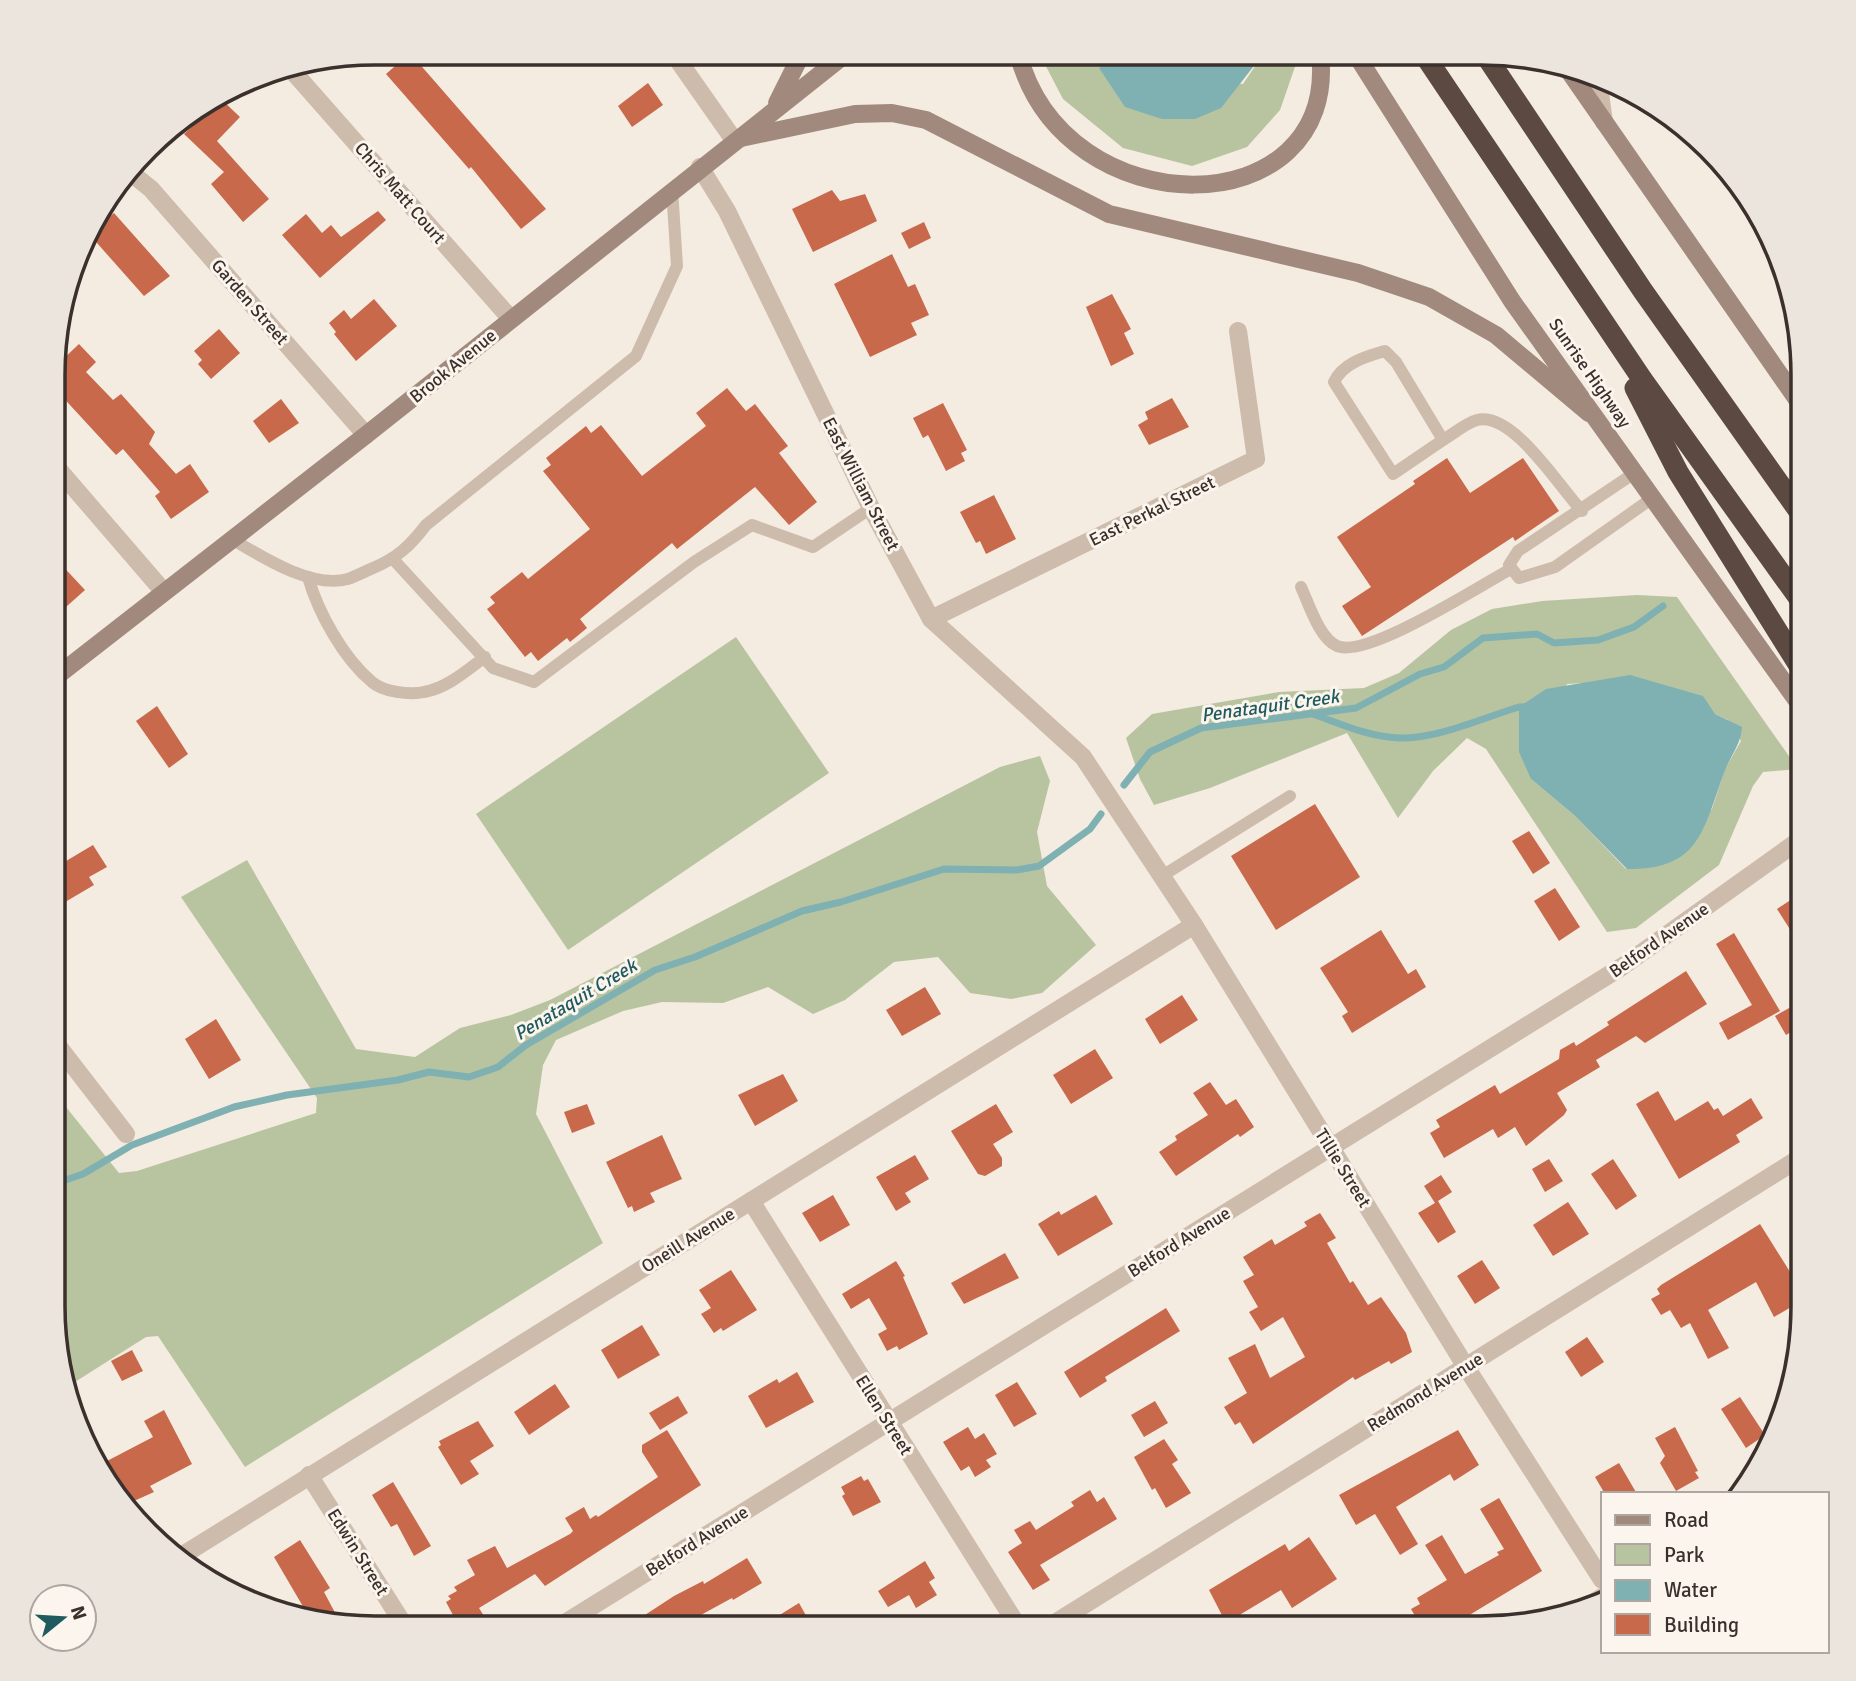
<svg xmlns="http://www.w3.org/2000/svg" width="1856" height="1681" viewBox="0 0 1856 1681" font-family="Signika,sans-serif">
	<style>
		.green { fill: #b8c4a0; fill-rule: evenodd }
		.water { fill: #7fb0b2 }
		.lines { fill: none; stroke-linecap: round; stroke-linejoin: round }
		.stream { stroke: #7fb0b2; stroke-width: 7 }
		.building { fill: #c8694b }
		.lane { stroke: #cdbbac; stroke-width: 12 }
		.street { stroke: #cdbbac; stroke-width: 18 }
		.secondary { stroke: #a18a7d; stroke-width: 18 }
		.highway { stroke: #5c4a42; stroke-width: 21 }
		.labels { text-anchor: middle; stroke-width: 6; stroke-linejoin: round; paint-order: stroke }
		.street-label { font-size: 18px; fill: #3b302b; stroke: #fbf5ee }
		.water-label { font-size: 19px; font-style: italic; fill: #1f5a5e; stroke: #fbf5ee }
		.rim { fill: none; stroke: #3b302b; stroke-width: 3.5 }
	</style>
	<rect width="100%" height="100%" fill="#f4ebe1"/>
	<g class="green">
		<polygon points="1039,53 1112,53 1099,68 1243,84 1264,53 1297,53 1298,58 1280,110 1247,147 1192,166 1123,148 1063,99"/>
		<path d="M1637,595L1677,597L1798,769L1763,772L1753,786L1719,865L1636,928L1607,932L1486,749L1467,738L1433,771L1398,818L1347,733L1210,788L1154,805L1140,779L1126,738L1152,714L1279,692L1364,688L1399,673L1451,630L1492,609L1542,601ZM1586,683L1715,714L1728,720L1741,741L1725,769L1712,809L1626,869L1574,815L1531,779L1567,684Z"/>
		<polygon points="736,637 829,773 568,950 476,814"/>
		<polygon points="1040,756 1050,781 1037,832 1047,886 1096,945 1042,993 1011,999 970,993 938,957 894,962 845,1000 813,1014 768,987 723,1003 662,1002 623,1011 556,1040 543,1065 536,1114 603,1243 245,1467 158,1336 146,1337 67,1387 53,1327 54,1092 119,1173 137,1171 316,1113 317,1098 181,897 247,860 356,1049 415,1057 460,1028 511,1015 550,1000 1000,767"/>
	</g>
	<g class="water">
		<polygon points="1112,53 1264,53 1221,108 1195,119 1162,119 1125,107 1099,68"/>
		<path d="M1630,675L1703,696L1715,714L1742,727C1741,745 1730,756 1724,773C1703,830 1700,870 1627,869L1574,815L1531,779L1519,752V707L1546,689Z"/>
	</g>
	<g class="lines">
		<g class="stream">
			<path d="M1310,713C1339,723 1368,737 1399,738C1438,739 1482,718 1519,707H1528"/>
			<polyline points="1124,785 1150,752 1201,728 1356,708 1420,674 1444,667 1483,638 1537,634 1554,643 1598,640 1634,627 1663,606"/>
			<polyline points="54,1184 83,1174 132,1145 234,1107 287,1095 398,1080 429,1072 469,1077 498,1067 526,1045 655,970 695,957 802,911 841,902 944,869 1017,870 1039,866 1090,829 1101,814"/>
		</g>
	</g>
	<g class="building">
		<polygon points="410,53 546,209 521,229 471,167 469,169 386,74"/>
		<polygon points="648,83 663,105 632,127 618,106"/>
		<polygon points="221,99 240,117 217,141 269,199 243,222 211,184 224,172 184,134"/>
		<polygon points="832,190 840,201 865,194 877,221 813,252 792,209"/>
		<polygon points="378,211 386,220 320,278 282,235 306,214 322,233 331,225 341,237"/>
		<polygon points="114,213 170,276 144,296 89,234"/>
		<polygon points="924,222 931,238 909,249 901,233"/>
		<polygon points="892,254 908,287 915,284 929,315 911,323 917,335 870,357 834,284"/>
		<polygon points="1112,294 1131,329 1124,333 1134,354 1111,366 1086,307"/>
		<polygon points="374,299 397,326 356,361 334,334 336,332 329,323 344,310 351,319"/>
		<polygon points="219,329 240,353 211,379 198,364 202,360 194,351"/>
		<polygon points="79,344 96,362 86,372 113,400 121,394 155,432 149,444 176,474 190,464 209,492 171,519 155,496 160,492 123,449 116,455 58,392 58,373 66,366 61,361"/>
		<polygon points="727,388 746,411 755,404 788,446 779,453 817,502 789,525 755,487 677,549 672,543 638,571 580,619 587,628 570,642 567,638 538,661 531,652 525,657 487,609 495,603 490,597 522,572 528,579 590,529 543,471 551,465 546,458 586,426 591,433 601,425 642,476 706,426 696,413"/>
		<polygon points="1172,398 1189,427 1149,445 1138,425 1148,419 1145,412"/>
		<polygon points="281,399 299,423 269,443 253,421"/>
		<polygon points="943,403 967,450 961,453 965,461 946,471 928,435 923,438 913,418"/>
		<polygon points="1447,458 1470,493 1523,458 1559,511 1515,541 1513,537 1362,636 1342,606 1371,587 1337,537 1415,484 1413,481"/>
		<polygon points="994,495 1016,539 986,554 980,541 976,543 960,512"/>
		<polygon points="57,560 85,590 57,615"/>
		<polygon points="157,706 188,754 169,768 136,721"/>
		<polygon points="1315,804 1360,877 1276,930 1231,856"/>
		<polygon points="1529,831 1550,863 1533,874 1512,841"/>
		<polygon points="93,845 107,867 89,877 94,885 55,908 56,867"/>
		<polygon points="1555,888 1580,927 1559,941 1534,901"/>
		<polygon points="1803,892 1803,950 1777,909"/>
		<polygon points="1381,930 1408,974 1416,969 1426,987 1352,1033 1342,1016 1348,1012 1320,968"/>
		<polygon points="1734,933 1780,1011 1728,1040 1719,1023 1752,1005 1716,944"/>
		<polygon points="1686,971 1707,1004 1645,1043 1636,1036 1596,1060 1600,1067 1557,1093 1567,1110 1564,1115 1526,1146 1515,1127 1498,1138 1493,1129 1444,1158 1430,1133 1440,1127 1436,1120 1495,1085 1500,1094 1559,1059 1560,1050 1574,1042 1576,1046 1609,1025 1607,1022"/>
		<polygon points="925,987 941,1014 902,1036 886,1010"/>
		<polygon points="1182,995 1198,1020 1160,1044 1145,1019"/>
		<polygon points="1791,1007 1801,1026 1786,1035 1775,1016"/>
		<polygon points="216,1019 241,1060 209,1079 185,1039"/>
		<polygon points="1095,1049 1113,1078 1071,1104 1053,1075"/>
		<polygon points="783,1074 798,1101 755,1126 738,1095"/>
		<polygon points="1210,1082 1226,1105 1236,1099 1254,1127 1240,1137 1238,1134 1176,1176 1159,1152 1177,1140 1175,1136 1208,1115 1193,1093"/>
		<polygon points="1658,1091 1675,1121 1708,1101 1714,1110 1718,1108 1723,1116 1751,1098 1763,1118 1736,1135 1740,1142 1679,1179 1636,1104"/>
		<polygon points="587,1104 595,1124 572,1133 564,1112"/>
		<polygon points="996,1104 1013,1132 993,1144 1002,1158 1002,1166 985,1176 978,1174 951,1131"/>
		<polygon points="662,1135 682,1179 650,1193 655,1202 634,1212 632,1206 628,1208 606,1162"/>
		<polygon points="915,1155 929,1179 905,1193 911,1202 896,1211 876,1177"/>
		<polygon points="1549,1159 1563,1181 1545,1192 1532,1169"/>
		<polygon points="1613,1159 1637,1196 1616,1210 1591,1174"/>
		<polygon points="1441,1175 1452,1192 1438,1201 1456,1232 1438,1243 1418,1213 1435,1203 1424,1186"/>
		<polygon points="833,1195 850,1225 820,1242 802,1213"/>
		<polygon points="1096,1195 1113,1224 1058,1256 1038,1224 1059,1211 1061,1215"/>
		<polygon points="1568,1202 1589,1234 1553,1256 1533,1225"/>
		<polygon points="1320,1213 1336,1238 1327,1243 1350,1283 1353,1281 1368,1305 1381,1297 1406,1333 1412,1352 1391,1364 1389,1361 1355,1380 1353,1377 1253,1444 1240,1422 1235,1425 1224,1407 1247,1393 1228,1358 1255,1344 1270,1378 1305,1357 1283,1317 1261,1331 1249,1312 1258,1307 1243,1281 1254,1275 1243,1257 1272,1239 1275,1245 1307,1226 1304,1222"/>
		<polygon points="1760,1224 1792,1275 1803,1269 1803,1300 1774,1317 1756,1282 1708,1310 1729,1348 1708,1359 1690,1323 1681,1328 1670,1310 1661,1315 1651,1299 1660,1294 1657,1289 1661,1285"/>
		<polygon points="1005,1253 1019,1278 964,1304 951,1283"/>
		<polygon points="1482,1260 1500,1288 1475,1304 1457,1276"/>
		<polygon points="896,1261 905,1276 903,1277 928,1334 899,1350 897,1346 887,1351 878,1334 887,1329 869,1298 851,1309 842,1294"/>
		<polygon points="731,1270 757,1310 723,1331 721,1328 714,1333 701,1314 711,1308 699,1290"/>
		<polygon points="1166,1308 1180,1331 1105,1377 1107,1381 1080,1398 1064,1372"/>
		<polygon points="642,1325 660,1355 618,1379 601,1350"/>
		<polygon points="1587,1337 1604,1362 1581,1377 1565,1352"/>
		<polygon points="132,1350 143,1371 122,1381 111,1361"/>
		<polygon points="797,1372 814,1402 766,1428 748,1396 777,1379 779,1383"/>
		<polygon points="1017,1382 1037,1414 1014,1427 995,1395"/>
		<polygon points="555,1384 570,1407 529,1435 514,1412"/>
		<polygon points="678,1396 688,1413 660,1430 649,1413"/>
		<polygon points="1740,1397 1765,1435 1746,1448 1721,1409"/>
		<polygon points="1155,1401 1168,1423 1144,1437 1131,1415"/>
		<polygon points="164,1410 192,1464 150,1486 154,1492 125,1505 106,1473 111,1470 107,1461 153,1437 144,1421"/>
		<polygon points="478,1421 494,1446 470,1461 479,1474 461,1485 438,1447 441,1445 439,1441"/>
		<polygon points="968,1427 975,1439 984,1433 997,1454 986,1460 991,1467 975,1477 969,1466 961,1471 943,1442"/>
		<polygon points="1675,1427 1698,1471 1695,1472 1699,1478 1676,1491 1660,1463 1665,1456 1655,1438"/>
		<polygon points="667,1430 701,1485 545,1586 535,1574 479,1608 487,1621 473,1628 460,1628 446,1602 451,1599 448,1596 457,1591 454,1587 475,1575 467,1560 495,1546 507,1568 570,1534 573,1531 565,1518 584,1507 590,1519 596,1515 598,1517 658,1477 642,1452 642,1445"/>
		<polygon points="1458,1430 1479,1465 1454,1481 1450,1474 1396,1507 1418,1544 1400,1555 1375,1514 1356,1525 1339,1495"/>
		<polygon points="1164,1439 1178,1460 1172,1464 1191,1493 1166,1508 1155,1488 1152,1490 1134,1457"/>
		<polygon points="1619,1463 1637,1494 1605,1494 1595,1477"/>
		<polygon points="861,1476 864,1481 868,1479 881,1502 853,1516 842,1496 845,1494 841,1487"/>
		<polygon points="393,1482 431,1546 414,1556 397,1524 391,1527 372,1495"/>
		<polygon points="1090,1490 1097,1502 1104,1497 1117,1519 1040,1565 1050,1580 1033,1590 1008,1552 1022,1543 1014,1530 1030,1521 1036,1530 1074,1506 1071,1502"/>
		<polygon points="1499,1498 1542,1571 1448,1628 1422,1628 1411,1609 1420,1604 1417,1598 1447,1580 1425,1545 1442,1535 1465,1574 1499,1555 1497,1552 1504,1549 1480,1509"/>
		<polygon points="1309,1537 1337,1579 1292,1608 1281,1590 1226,1623 1209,1590 1285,1544 1289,1551"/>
		<polygon points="300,1540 330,1588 324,1592 340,1622 308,1615 274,1557"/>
		<polygon points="747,1558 762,1583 733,1600 732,1598 677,1628 625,1628 674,1596 703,1581 704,1584"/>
		<polygon points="925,1561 935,1578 929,1582 937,1595 916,1608 909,1595 888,1607 878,1591"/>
		<polygon points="799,1603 808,1619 793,1628 785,1628 778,1616"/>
	</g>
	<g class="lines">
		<g class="lane">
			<path d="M1443,440L1393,474L1334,382C1343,363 1365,357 1385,351L1396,362L1443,440C1453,434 1466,423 1477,420C1513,411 1560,488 1582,511"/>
			<polyline points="1633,474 1518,551 1509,565 1519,578 1555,567 1651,499"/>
			<path d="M232,539C262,557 312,589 348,579C356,576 364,572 373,568C397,558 410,546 426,525L636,356L677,266L672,189"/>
			<polyline points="393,559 493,668 534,682 694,562 752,525 813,547 871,508"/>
			<path d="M308,577C318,612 343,658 372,682C383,692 410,695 424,692C447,688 466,671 485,657"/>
			<path d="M1301,587C1309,604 1319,638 1337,646C1367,659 1479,586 1511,569"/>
			<polyline points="1162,876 1290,796"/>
		</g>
		<g class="street">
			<polyline points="673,53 734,140"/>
			<polyline points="289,67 511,319"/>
			<polyline points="1598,79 1604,122"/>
			<polyline points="700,167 727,211 871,508 931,619 1083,757 1194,925 1466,1367 1602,1580"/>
			<polyline points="130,172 151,189 366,435"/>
			<polyline points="58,469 164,592"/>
			<polyline points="931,619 1256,459 1238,331"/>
			<polyline points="55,1042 126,1134"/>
			<polyline points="751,1201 1019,1628"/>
			<polyline points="309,1475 406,1628"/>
			<polyline points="183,1555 1194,925"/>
			<polyline points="1583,1609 1602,1597"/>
			<polyline points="557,1628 1623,966 1794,844"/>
			<polyline points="1047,1628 1803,1156"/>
		</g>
		<g class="secondary">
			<path d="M1018,53C1064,230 1340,227 1320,53"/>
			<polyline points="1355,53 1512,301 1803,709"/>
			<polyline points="1569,71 1803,408"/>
			<polyline points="777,103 802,53"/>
			<polyline points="741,138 855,114 892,113 926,120 1109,214 1358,273 1429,297 1496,335 1589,413"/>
			<polyline points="57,676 366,435 847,53"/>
		</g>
		<g class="highway">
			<polyline points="1423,53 1642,379 1803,604"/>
			<polyline points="1484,53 1643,291 1803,517"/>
			<polyline points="1635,388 1678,472 1803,672"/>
		</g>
	</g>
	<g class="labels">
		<g class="street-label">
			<text transform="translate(400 193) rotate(49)" y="6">Chris Matt Court</text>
			<text transform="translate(250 302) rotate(49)" y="6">Garden Street</text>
			<text transform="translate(453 366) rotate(-39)" y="6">Brook Avenue</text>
			<text transform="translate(1590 373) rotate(55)" y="6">Sunrise Highway</text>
			<text transform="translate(861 484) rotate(63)" y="6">East William Street</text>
			<text transform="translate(1152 511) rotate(-26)" y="6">East Perkal Street</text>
			<text transform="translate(1659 940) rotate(-35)" y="6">Belford Avenue</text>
			<text transform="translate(1343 1168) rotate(58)" y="6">Tillie Street</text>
			<text transform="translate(688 1240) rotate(-32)" y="6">Oneill Avenue</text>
			<text transform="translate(1179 1242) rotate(-32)" y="6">Belford Avenue</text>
			<text transform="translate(1425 1392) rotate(-32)" y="6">Redmond Avenue</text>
			<text transform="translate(884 1415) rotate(58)" y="6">Ellen Street</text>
			<text transform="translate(697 1541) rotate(-32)" y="6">Belford Avenue</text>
			<text transform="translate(358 1552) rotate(58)" y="6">Edwin Street</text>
		</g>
		<g class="water-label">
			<text transform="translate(1270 705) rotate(-8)" y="7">Penataquit Creek</text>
			<text transform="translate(575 999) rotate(-31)" y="7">Penataquit Creek</text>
		</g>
	</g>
	<path d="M0 0H1856V1681H0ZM375 65H1481A310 310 0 0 1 1791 375V1306A310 310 0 0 1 1481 1616H375A310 310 0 0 1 65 1306V375A310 310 0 0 1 375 65Z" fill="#ece5de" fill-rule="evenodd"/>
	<path class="rim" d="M375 65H1481A310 310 0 0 1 1791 375V1306A310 310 0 0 1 1481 1616H375A310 310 0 0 1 65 1306V375A310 310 0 0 1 375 65Z"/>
	<rect x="1601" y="1492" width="228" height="161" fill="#fbf5ee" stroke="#aea6a0" stroke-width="2"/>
	<rect x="1615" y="1515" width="35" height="10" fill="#a18a7d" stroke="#aea6a0" stroke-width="2"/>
	<text x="1664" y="1527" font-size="21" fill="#3b302b">Road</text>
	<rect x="1615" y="1544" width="35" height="21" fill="#b8c4a0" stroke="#aea6a0" stroke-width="2"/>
	<text x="1664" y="1562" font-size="21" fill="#3b302b">Park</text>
	<rect x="1615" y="1580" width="35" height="21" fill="#7fb0b2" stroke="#aea6a0" stroke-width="2"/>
	<text x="1664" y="1597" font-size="21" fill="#3b302b">Water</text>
	<rect x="1615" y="1614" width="35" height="21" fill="#c8694b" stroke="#aea6a0" stroke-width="2"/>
	<text x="1664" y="1632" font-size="21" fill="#3b302b">Building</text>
	<g transform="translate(63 1618) rotate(72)"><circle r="33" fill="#fbf5ee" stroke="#aea6a0" stroke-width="2"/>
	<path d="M0-5L12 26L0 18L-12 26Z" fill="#1f5a5e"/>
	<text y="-10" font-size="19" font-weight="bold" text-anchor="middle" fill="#3b302b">N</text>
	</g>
</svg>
